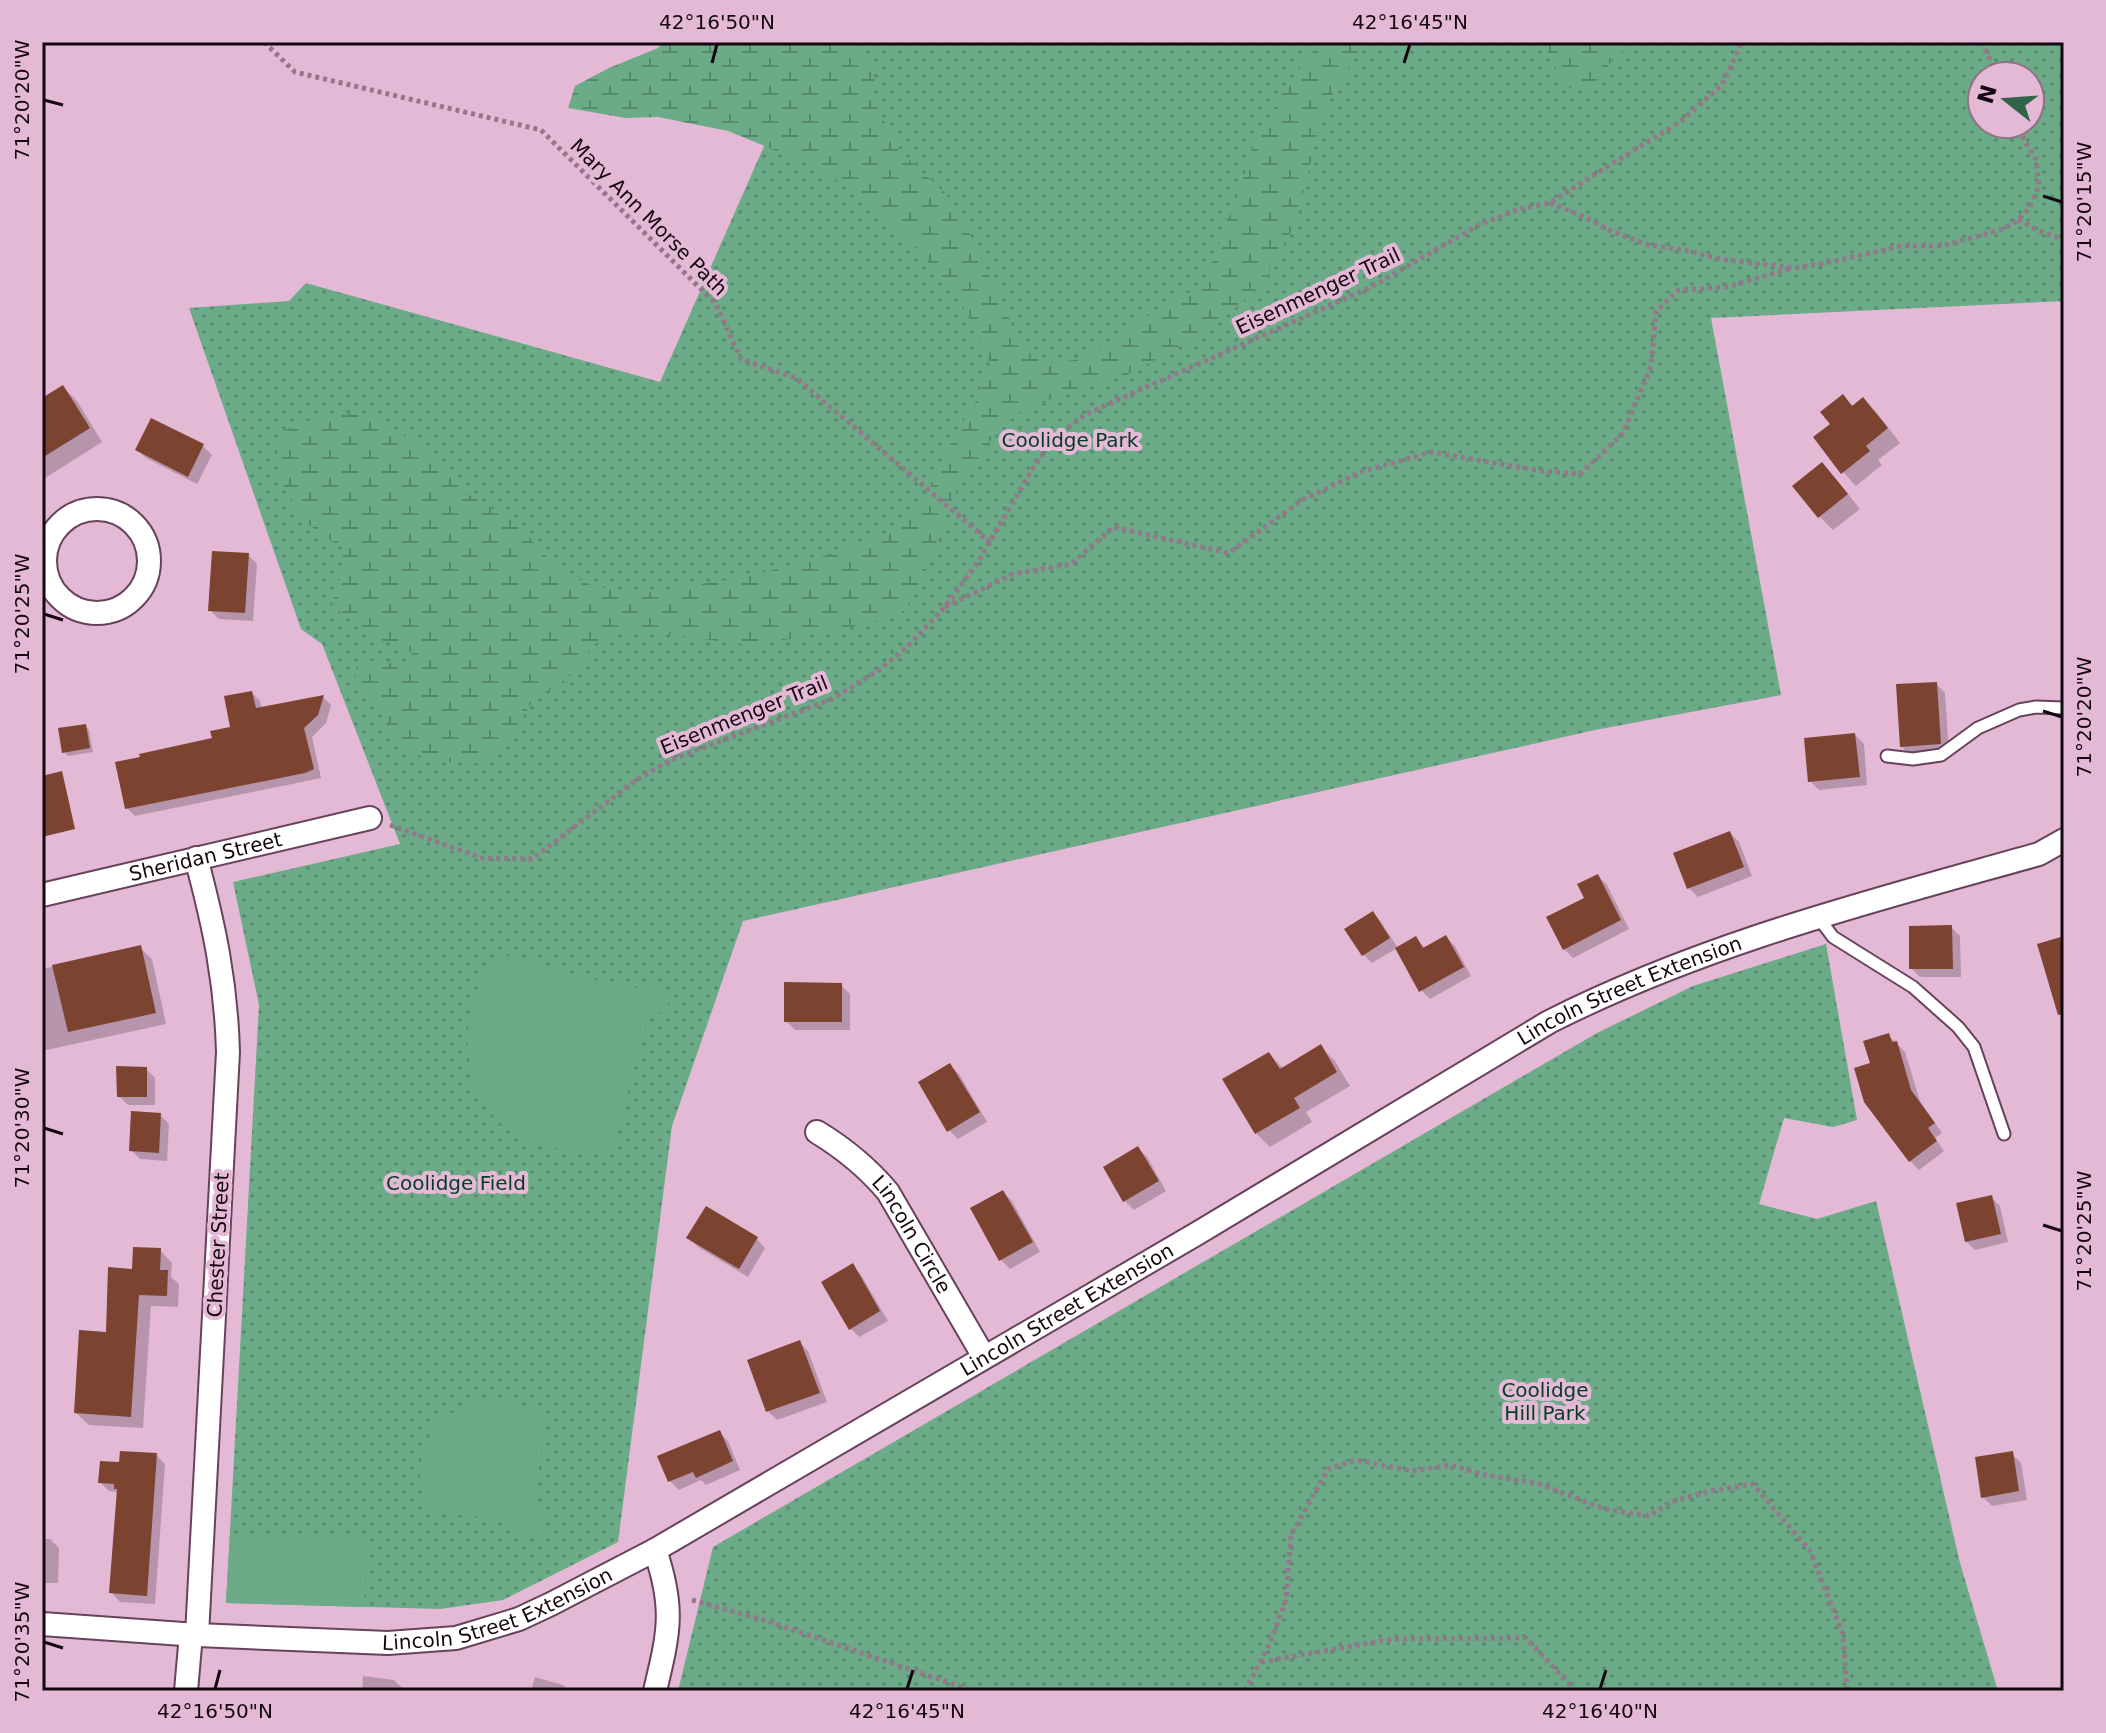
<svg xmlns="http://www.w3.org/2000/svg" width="2106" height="1733" viewBox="0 0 2106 1733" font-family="'DejaVu Sans',sans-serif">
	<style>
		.grass { fill: url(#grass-dots); fill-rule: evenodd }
		.wetland { fill: url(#wetland-marsh) }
		.garden { fill: #6bab87 }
		.shadow { fill: #0003 }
		.building { fill: #7c4330 }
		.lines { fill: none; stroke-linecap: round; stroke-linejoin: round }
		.service-casing { stroke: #67425b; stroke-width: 15 }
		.minor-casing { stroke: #67425b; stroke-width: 26 }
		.path { stroke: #96768b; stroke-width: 5; stroke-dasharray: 4 4; stroke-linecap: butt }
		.service { stroke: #fff; stroke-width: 11 }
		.minor { stroke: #fff; stroke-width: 22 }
		.ticks { fill: none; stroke: #150711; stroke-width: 3 }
		.labels { text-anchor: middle; stroke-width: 8; stroke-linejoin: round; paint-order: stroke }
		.street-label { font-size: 20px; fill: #150711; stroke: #e4b9d6 }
		.park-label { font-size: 20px; fill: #043b23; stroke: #e4b9d6 }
		.neatline { fill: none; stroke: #150711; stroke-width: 3 }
		.ticks-label { font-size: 20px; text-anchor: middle; fill: #150711 }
	</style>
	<defs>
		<pattern id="grass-dots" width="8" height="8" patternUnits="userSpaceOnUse" patternTransform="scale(2)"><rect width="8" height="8" fill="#6bab87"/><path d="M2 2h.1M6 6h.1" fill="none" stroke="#57896d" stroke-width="1.8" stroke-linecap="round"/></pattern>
		<pattern id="wetland-marsh" width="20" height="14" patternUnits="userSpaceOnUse" patternTransform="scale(2)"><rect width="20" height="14" fill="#6bab87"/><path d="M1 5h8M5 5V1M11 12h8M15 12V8" fill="none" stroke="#57896d"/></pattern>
	</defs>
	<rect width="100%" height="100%" fill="#e4b9d6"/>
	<g class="grass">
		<path d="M810,42H2064V301L1711,318L1781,695L1595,730L743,921L672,1126L618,1542L503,1600L440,1609L226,1603L259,1005L233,882L400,844L322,644L301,629L189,308L289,301L306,283L660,382ZM1982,76H2030V124H1982Z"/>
		<polygon points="1826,944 1857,1120 1833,1127 1784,1118 1759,1204 1817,1219 1876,1201 1960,1563 1998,1691 678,1691 713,1547 1597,1033 1693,986"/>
	</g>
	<g class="wetland">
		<polygon points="663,42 858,42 860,49 874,72 875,105 902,153 944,192 960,210 973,243 1006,309 1019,345 1045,364 1081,359 1165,305 1203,285 1237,197 1252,149 1289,81 1321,42 1366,42 1339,83 1322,114 1297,221 1260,287 1210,330 1129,374 1053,398 1017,414 989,442 955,493 926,571 904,613 869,623 756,646 618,628 594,644 584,660 560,687 537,693 504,749 475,764 428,761 397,740 383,709 355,677 358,659 389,663 418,662 407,648 380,640 332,606 339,582 344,549 309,525 285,491 277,456 279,433 306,421 352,413 386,421 437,463 468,494 515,522 559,570 591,585 639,594 745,577 812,560 886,535 912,519 935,481 955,432 973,408 990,363 962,304 904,233 825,171 728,131 658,117 626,118 568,108 575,86 609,68 658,48"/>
		<polygon points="1542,42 1635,42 1612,61 1594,84 1584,92 1562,85 1552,58"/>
	</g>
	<g class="garden">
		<path d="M510,956L528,959L534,956L540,957L545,966L632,990C649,980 660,978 672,997C668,1009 660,1015 648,1017L613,1149C579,1152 540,1152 511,1132C500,1125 484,1108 479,1095C463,1060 465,1022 478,987C485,968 488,958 510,956Z"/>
		<path d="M485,1399C507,1400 529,1404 545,1420L535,1502C548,1512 548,1521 540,1535L531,1537L515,1534L511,1521L465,1515L451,1516L425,1507C410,1453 428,1413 485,1399Z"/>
		<polygon points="230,1534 367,1536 364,1607 226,1603"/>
	</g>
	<g class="shadow">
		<polygon points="63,387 77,401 102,442 42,480 42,400"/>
		<polygon points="1843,396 1854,407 1863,400 1877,413 1900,443 1878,460 1882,465 1856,486 1843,472"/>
		<polygon points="203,446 212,455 197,484 146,458 137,450"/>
		<polygon points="1822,465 1836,479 1860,509 1833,530 1820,517"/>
		<polygon points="248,555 257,564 253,621 219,619 210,610"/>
		<polygon points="1936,684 1945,693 1949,753 1911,756 1902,747"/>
		<polygon points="252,693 260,701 262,709 323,697 331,705 326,723 312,737 321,778 135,816 127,808 214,739 233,728"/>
		<polygon points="85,726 89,730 93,752 68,756 64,752"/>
		<polygon points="1855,735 1864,744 1867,785 1819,790 1810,781"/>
		<polygon points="1730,833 1739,842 1752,876 1698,897 1689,888 1676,854"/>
		<polygon points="1598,876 1607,885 1629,929 1573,958 1564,949"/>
		<polygon points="1373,913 1381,922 1398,948 1416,938 1424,947 1446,937 1455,946 1471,976 1430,999 1421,990 1397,948 1372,963 1364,955"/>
		<polygon points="1951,927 1960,936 1961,977 1920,977 1911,968"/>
		<polygon points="140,948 152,959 166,1024 42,1051 42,969"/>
		<polygon points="841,985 850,994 850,1030 795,1030 786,1021"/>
		<polygon points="1889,1036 1905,1052 1920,1101 1942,1133 1935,1138 1944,1151 1919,1170 1910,1161 1872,1064"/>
		<polygon points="1321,1047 1335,1061 1350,1086 1306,1112 1312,1122 1270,1147 1256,1133 1269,1054 1284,1069"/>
		<polygon points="950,1065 959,1074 987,1122 958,1139 949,1130"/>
		<polygon points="146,1069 155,1078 155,1105 128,1105 119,1096"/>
		<polygon points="160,1115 169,1124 167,1161 140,1159 131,1150"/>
		<polygon points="1138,1148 1147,1157 1166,1191 1134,1210 1125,1201 1105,1168"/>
		<polygon points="1003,1192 1012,1201 1040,1252 1010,1269 1001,1260"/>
		<polygon points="1991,1197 2000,1206 2008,1242 1975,1250 1966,1241"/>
		<polygon points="689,1238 757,1239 765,1248 748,1277 698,1247"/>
		<polygon points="160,1250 172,1263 171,1277 179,1284 178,1307 151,1306 143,1428 89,1425 76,1413 108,1334 134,1271"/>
		<polygon points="852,1266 861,1275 888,1321 859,1337 850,1328"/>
		<polygon points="799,1342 808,1351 827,1402 777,1420 768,1411"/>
		<polygon points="719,1432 728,1441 740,1470 706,1485 701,1480 679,1490 670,1481"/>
		<polygon points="2012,1454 2021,1463 2027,1500 1992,1506 1983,1497"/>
		<polygon points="156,1455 165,1464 155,1604 120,1602 112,1593 119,1492 109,1491 100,1482 121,1464"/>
		<polygon points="42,1539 50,1539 59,1548 58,1583 42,1583"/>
		<polygon points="363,1676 394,1680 403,1689 403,1691 362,1691"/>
		<polygon points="535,1677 563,1685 569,1691 531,1691"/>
	</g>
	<g class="building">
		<polygon points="63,385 90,428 42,458 42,398"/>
		<polygon points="1843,394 1852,406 1863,397 1888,428 1866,446 1870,451 1841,474 1813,437 1830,424 1820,412"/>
		<polygon points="151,418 204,444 188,477 135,450"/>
		<polygon points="1822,462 1848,494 1818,518 1792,486"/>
		<polygon points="212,551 249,553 245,613 208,611"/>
		<polygon points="1937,682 1941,744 1900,747 1896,684"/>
		<polygon points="252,691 256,708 324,695 318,715 304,728 314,769 305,773 125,809 115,762 140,757 139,754 212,738 210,731 230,727 224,696"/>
		<polygon points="86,724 90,748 62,753 58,728"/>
		<polygon points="1855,733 1860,777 1808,782 1804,738"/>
		<polygon points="62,771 75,829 42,837 42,776"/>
		<polygon points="1730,831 1744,867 1687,889 1673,853"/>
		<polygon points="1598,874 1621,920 1563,950 1546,917 1584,898 1577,884"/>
		<polygon points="1373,911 1390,938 1362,956 1344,929"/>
		<polygon points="1952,925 1953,969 1909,969 1909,926"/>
		<polygon points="1446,935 1464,967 1419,992 1395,948 1416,936 1423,948"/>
		<polygon points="2064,936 2064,1014 2058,1015 2037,944"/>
		<polygon points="141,945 156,1013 68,1032 52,965"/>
		<polygon points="784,982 842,983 842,1022 784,1022"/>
		<polygon points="1889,1033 1892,1042 1897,1041 1911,1090 1935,1123 1928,1128 1937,1141 1909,1162 1864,1102 1854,1068 1870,1063 1863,1041"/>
		<polygon points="1321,1044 1337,1072 1294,1098 1300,1108 1255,1134 1222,1079 1269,1052 1280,1069"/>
		<polygon points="950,1063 980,1112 947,1132 918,1082"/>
		<polygon points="116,1066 147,1067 147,1097 117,1097"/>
		<polygon points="131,1111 161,1113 159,1153 129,1151"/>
		<polygon points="1138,1146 1159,1181 1123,1202 1103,1167"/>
		<polygon points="1003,1190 1033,1242 999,1261 970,1208"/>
		<polygon points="1992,1195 2001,1234 1965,1242 1956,1203"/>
		<polygon points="706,1206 758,1237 739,1269 686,1238"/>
		<polygon points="133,1247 161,1248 160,1270 168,1270 167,1296 139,1295 131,1417 74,1413 79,1330 106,1332 108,1267 132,1269"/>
		<polygon points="853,1263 880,1311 849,1330 821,1282"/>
		<polygon points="800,1340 820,1393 766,1412 747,1360"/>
		<polygon points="720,1430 733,1461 696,1478 693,1472 668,1482 657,1456"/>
		<polygon points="120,1451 157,1453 147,1596 109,1593 117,1489 114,1489 114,1484 98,1483 100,1461 119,1462"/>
		<polygon points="2013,1451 2019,1491 1981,1498 1975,1457"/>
	</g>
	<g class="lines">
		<g class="service-casing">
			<g id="service">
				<polyline points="1887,756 1913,759 1941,755 1978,728 2019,710 2036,707 2064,708"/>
				<polyline points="1818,917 1833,937 1913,987 1958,1027 1974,1047 2004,1134"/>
			</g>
		</g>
		<g class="minor-casing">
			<g id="minor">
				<circle cx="97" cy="561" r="52"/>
				<path d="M196,858C214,925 226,981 228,1052L197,1635"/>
				<path id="s1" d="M42,895L370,818"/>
				<path id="s2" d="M817,1132C845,1149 867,1167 888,1192L984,1357"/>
				<path id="s3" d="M42,1624L197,1635L388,1643L456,1638L519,1619L551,1604L655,1550L1198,1233L1549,1022C1705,943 1872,901 2039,854L2064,840"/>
				<polyline points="186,1691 191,1634"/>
				<path d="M655,1691C669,1632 675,1609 655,1550"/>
			</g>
		</g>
		<g class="path">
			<polyline points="264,42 295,72 541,130 716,304 741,359 796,378 990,542"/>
			<polyline points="1981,42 1994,67 1997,76"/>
			<polyline points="1550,203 1582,216 1613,232 1649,245 1684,250 1720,259 1793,268 1826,263 1901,246 1942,246 2003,229 2018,220 2030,207 2039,185 2036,160 2015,124"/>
			<polyline points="2018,220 2044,233 2064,239"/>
			<polyline points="945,607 1013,574 1071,564 1113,527 1229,553 1302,500 1363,471 1432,452 1541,471 1580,474 1623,433 1651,366 1656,311 1679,290 1726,287 1793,268"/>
			<polyline points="390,825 482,858 532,859 636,780 671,760 832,699 879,670 907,647 944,608 979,560 1033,468 1054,438 1086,414 1369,288 1479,225 1516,210 1549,203 1681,121 1722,85 1742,42"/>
			<polyline points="692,1600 767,1621 974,1691"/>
			<polyline points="1261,1662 1392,1639 1526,1638 1576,1691"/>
			<polyline points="1245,1691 1270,1643 1286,1600 1291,1535 1328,1469 1356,1460 1412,1471 1451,1465 1484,1475 1537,1483 1605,1509 1649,1516 1671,1502 1710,1491 1753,1484 1810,1551 1843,1634 1847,1691"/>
		</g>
		<use href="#service" class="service"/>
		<use href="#minor" class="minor"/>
	</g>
	<path class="ticks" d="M712,63L717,44M1404,63L1410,44M44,100L63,105M2043,196L2062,202M44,614L63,620M2043,711L2062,717M44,1128L63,1134M2043,1225L2062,1231M44,1642L63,1648M215,1689L220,1670M907,1689L913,1670M1600,1689L1606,1670"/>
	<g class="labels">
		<g class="street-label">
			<text transform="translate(649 217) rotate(45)" y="7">Mary Ann Morse Path</text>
			<text transform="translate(1318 291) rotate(-25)" y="7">Eisenmenger Trail</text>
			<text transform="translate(744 715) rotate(-22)" y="7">Eisenmenger Trail</text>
			<text dy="7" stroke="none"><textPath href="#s1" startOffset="168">Sheridan Street</textPath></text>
			<text dy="7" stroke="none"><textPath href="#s3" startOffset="1758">Lincoln Street Extension</textPath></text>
			<text dy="7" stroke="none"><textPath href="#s2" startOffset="142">Lincoln Circle</textPath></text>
			<text transform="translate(218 1245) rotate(-87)" y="7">Chester Street</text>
			<text dy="7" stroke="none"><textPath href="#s3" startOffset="1110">Lincoln Street Extension</textPath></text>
			<text dy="7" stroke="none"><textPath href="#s3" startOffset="462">Lincoln Street Extension</textPath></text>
		</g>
		<g class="park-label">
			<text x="1070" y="447">Coolidge Park</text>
			<text x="456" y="1190">Coolidge Field</text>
			<text x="1545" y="1397">Coolidge<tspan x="1545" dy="23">Hill Park</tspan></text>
		</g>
	</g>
	<rect width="2106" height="1733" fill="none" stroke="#e4b9d6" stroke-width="88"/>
	<g transform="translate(2006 100) rotate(287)"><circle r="38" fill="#e4b9d6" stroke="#917287" stroke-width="2"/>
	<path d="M0-6L14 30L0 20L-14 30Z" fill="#306449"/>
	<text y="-12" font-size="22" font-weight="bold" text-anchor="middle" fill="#150711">N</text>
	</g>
	<rect x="44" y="44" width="2018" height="1645" class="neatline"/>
	<g class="ticks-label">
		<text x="717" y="29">42°16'50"N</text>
		<text x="1410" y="29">42°16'45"N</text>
		<text transform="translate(22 100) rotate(-90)" y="7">71°20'20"W</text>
		<text transform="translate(2084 202) rotate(-90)" y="7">71°20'15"W</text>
		<text transform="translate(22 614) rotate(-90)" y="7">71°20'25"W</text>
		<text transform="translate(2084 717) rotate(-90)" y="7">71°20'20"W</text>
		<text transform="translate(22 1128) rotate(-90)" y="7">71°20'30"W</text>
		<text transform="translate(2084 1231) rotate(-90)" y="7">71°20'25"W</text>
		<text transform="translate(22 1642) rotate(-90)" y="7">71°20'35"W</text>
		<text x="215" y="1718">42°16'50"N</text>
		<text x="907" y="1718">42°16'45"N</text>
		<text x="1600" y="1718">42°16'40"N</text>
	</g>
</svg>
